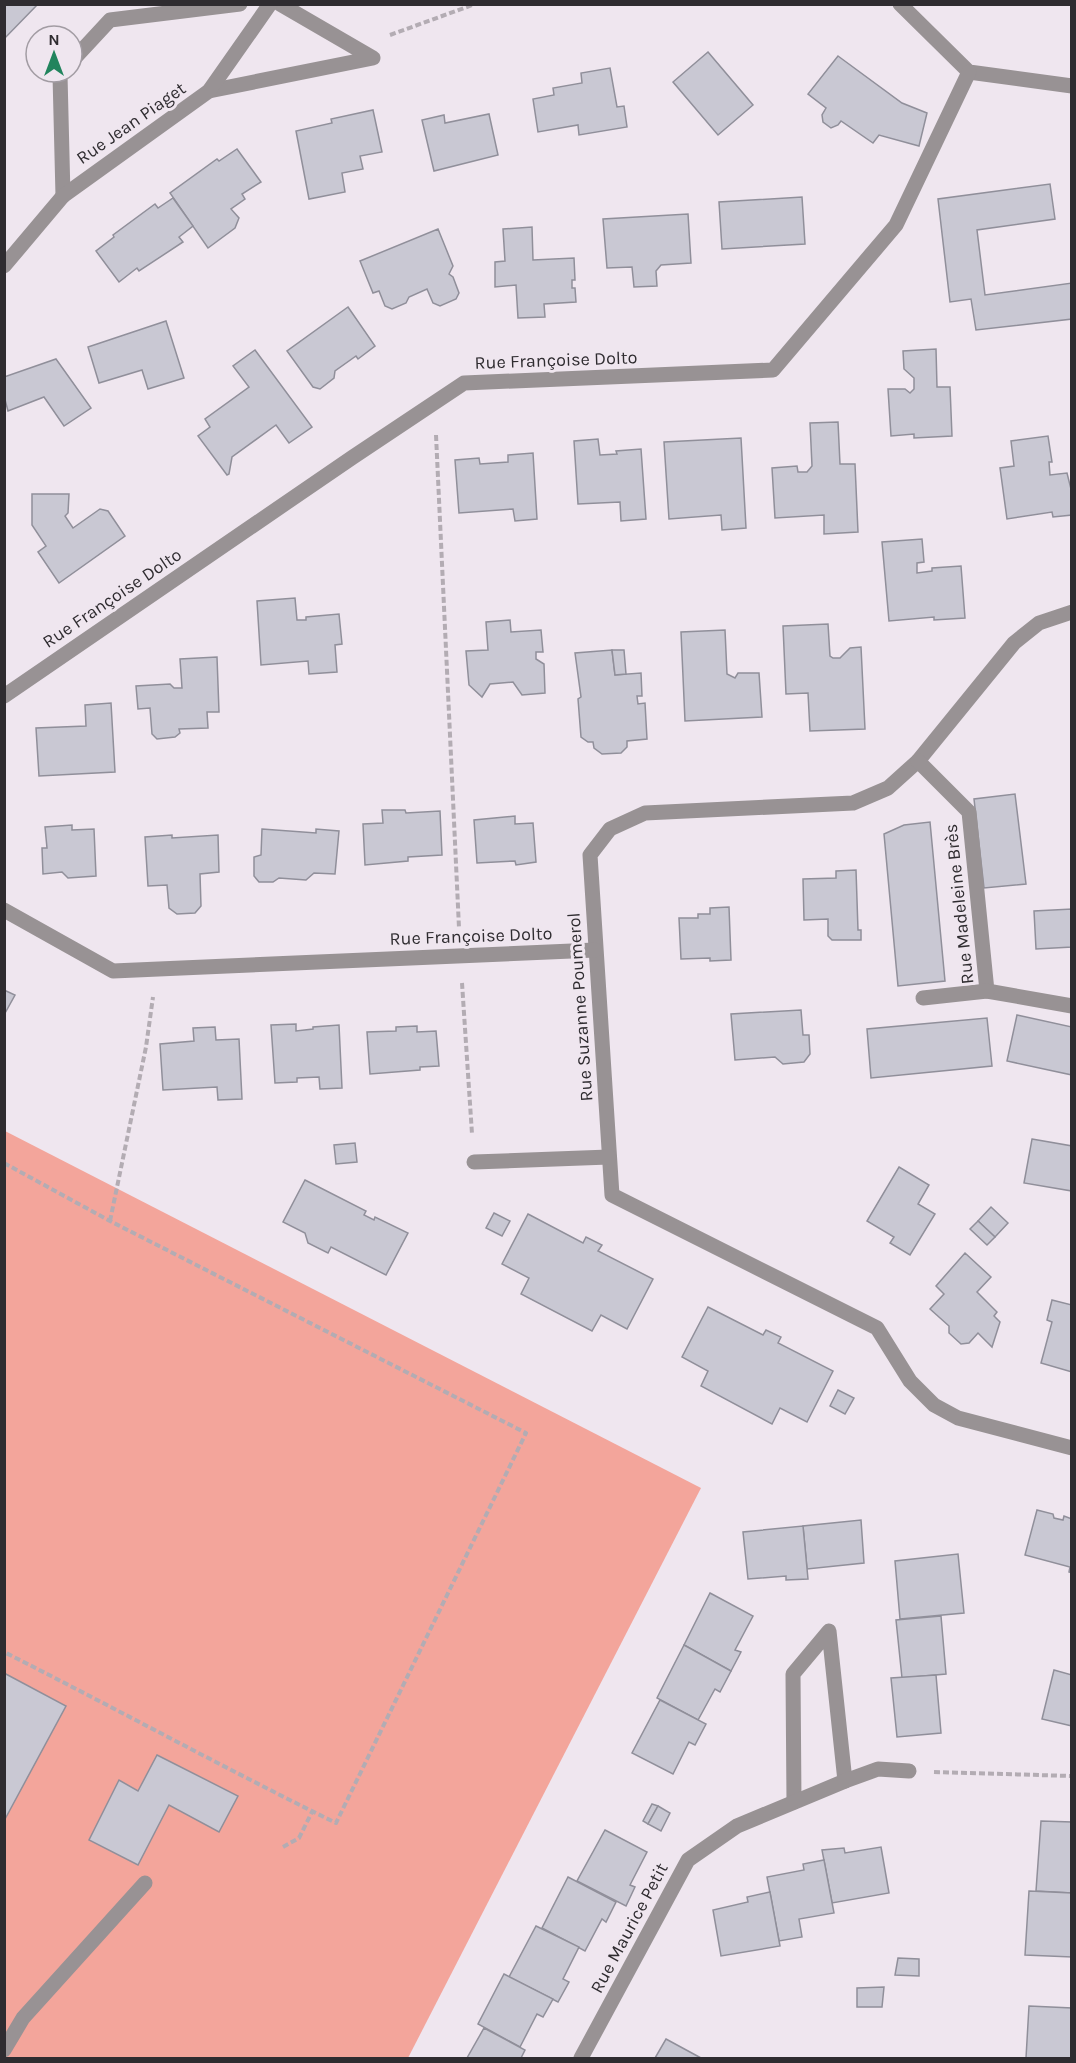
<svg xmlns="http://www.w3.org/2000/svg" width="1076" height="2063" viewBox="0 0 1076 2063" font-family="Karla,sans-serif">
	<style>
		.green { fill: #f3a59b }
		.building { fill: #c9c8d3; stroke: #908f9a; stroke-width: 1.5 }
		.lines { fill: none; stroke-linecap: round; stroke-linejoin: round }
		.path { stroke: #b3acb3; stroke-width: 4; stroke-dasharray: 6 3; stroke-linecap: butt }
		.service { stroke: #989294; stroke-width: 15 }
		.minor { stroke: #989294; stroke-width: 15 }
		.labels { text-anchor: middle; stroke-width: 6; stroke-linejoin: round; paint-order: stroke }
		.street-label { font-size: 18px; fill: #2f2c30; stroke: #efe6ef }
	</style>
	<rect width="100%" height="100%" fill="#efe6ef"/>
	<polygon class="green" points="5,1131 701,1488 408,2058 5,2058"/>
	<g class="building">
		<polygon points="4,4 38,4 4,39"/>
		<polygon points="708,52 753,105 718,135 673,82"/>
		<polygon points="838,56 902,103 927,113 919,146 879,135 873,143 841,121 838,125 831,128 823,122 822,115 826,108 808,94"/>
		<polygon points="610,68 617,107 624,106 627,127 579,135 578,125 538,132 533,99 554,95 553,88 582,83 581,73"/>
		<polygon points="373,110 382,152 360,156 363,169 342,173 345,192 309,199 296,131 332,123 331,119"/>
		<polygon points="489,114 498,155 434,171 422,120 444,115 445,123"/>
		<polygon points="237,149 261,182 242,194 245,199 231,209 239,218 235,228 208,248 170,193 217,159 219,161"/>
		<polygon points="1050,184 1055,219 977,230 985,295 1072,283 1072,319 976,330 971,299 950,302 938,199"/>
		<polygon points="802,197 805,244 722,249 719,202"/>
		<polygon points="173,198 193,226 179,237 183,242 139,271 137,268 119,282 96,251 114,237 113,235 155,204 158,208"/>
		<polygon points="688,214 691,263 661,265 656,271 657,286 634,287 632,267 607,268 603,219"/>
		<polygon points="532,227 533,260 574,258 575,280 572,280 572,288 575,288 576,302 544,304 545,317 518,318 516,285 495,287 495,262 505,261 503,229"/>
		<polygon points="438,229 453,266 449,274 453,277 459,293 456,299 440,306 433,303 427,289 409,297 406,303 392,309 385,306 379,291 373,293 360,261"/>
		<polygon points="348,307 375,346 358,359 356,356 335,371 334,378 320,389 313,387 287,351"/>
		<polygon points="166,321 184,378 148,389 142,370 99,383 88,347"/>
		<polygon points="936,349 937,387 950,387 952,436 914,438 914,434 891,436 888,389 905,389 910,393 914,389 914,378 904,369 903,351"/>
		<polygon points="255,350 312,427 289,443 276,425 232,457 229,474 227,475 198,436 210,427 205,419 249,387 233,366"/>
		<polygon points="56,359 91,408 64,426 44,397 8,411 4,396 4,377"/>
		<polygon points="838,422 840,464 855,464 858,532 824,534 824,515 775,518 772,468 797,466 798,472 807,472 812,466 810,423"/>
		<polygon points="1048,436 1052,462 1049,462 1050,475 1067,473 1072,493 1072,515 1053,517 1052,512 1007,519 1000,468 1014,466 1011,441"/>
		<polygon points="741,438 746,528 722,530 721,515 669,519 664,442"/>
		<polygon points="598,439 600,455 617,454 616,451 641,449 646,519 621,521 620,502 578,504 574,441"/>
		<polygon points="533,453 537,519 515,521 513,509 459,513 455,460 479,458 480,464 508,462 508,455"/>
		<polygon points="32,494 69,494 68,513 65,516 73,528 100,509 108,511 125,536 59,583 38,552 46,546 32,525"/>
		<polygon points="922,539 924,562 917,563 917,573 932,571 932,568 961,566 965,618 934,620 934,617 889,621 882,542"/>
		<polygon points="295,598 297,620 306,620 306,617 339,614 342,644 335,645 337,672 309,674 308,661 261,665 257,601"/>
		<polygon points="510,620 511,632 541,630 543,652 536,652 536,659 544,664 545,693 522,695 513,682 490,684 482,697 469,685 466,651 488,650 486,622"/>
		<polygon points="828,624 830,656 833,658 840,658 850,648 861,647 865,729 810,731 808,693 786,694 783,626"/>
		<polygon points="725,630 727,674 735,678 738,673 759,673 762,717 685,721 681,632"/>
		<polygon points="612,650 615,675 641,673 642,696 637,696 638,704 645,703 647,739 627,741 627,747 621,753 602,754 594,748 593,742 588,742 581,737 578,699 581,697 575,653"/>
		<polygon points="612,650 624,650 626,674 615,675"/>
		<polygon points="217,657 219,712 207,712 208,728 179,729 180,733 175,737 157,739 152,734 150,708 138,709 136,686 170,684 174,688 182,688 180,659"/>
		<polygon points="111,703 115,772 39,776 36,728 86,726 85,705"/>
		<polygon points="1015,794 1026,884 984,888 974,799"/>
		<polygon points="382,810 405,810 406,813 440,811 442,855 408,857 408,861 365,865 363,824 383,823"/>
		<polygon points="515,816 515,824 533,823 536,862 516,865 515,861 477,863 474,820"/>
		<polygon points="930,822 945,981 898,986 884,834 904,825"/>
		<polygon points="72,825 72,830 94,829 96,876 68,878 62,872 43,874 42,848 47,848 45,827"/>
		<polygon points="262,829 316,833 316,829 339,831 335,874 314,873 306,880 279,878 273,882 259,882 254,876 254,857 261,855"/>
		<polygon points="172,835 172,838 218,835 219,872 200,874 201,906 195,913 177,914 169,908 167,885 148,886 145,837"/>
		<polygon points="856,870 858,930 861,930 861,940 832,940 828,936 828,919 804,920 803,879 836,878 836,871"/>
		<polygon points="729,907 731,960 710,961 710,958 681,959 679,918 698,918 698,914 710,914 710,908"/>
		<polygon points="1072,909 1072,947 1036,949 1034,911"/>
		<polygon points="4,990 15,995 4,1015"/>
		<polygon points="801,1010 803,1035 809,1035 810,1054 804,1062 783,1064 775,1057 735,1060 731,1014"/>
		<polygon points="1017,1015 1072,1027 1072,1075 1007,1061"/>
		<polygon points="987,1018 992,1066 871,1078 867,1029"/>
		<polygon points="296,1024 296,1031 313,1029 313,1027 339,1025 342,1088 320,1089 319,1077 297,1078 297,1082 275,1083 271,1025"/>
		<polygon points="417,1026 417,1032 436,1031 439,1066 420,1067 420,1070 370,1074 367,1032 396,1031 396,1027"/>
		<polygon points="215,1027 216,1040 239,1039 242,1099 218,1100 217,1087 163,1090 160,1044 194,1041 193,1028"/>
		<polygon points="1032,1139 1072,1146 1072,1191 1024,1183"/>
		<polygon points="355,1143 357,1162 336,1164 334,1145"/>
		<polygon points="899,1167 929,1185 918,1204 935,1214 910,1255 890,1243 894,1237 867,1221"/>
		<polygon points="305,1180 366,1211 364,1215 374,1220 375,1217 408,1233 386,1275 331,1247 328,1253 308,1243 305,1233 283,1222"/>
		<polygon points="991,1207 1008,1223 995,1237 978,1221"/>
		<polygon points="494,1213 510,1221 502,1236 486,1228"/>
		<polygon points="528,1214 583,1243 586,1237 602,1245 598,1251 653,1279 627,1329 601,1315 592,1331 521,1294 529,1278 502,1264"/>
		<polygon points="978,1221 995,1237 987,1245 970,1229"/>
		<polygon points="965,1253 991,1277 977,1292 997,1312 994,1316 1000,1322 992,1347 978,1333 969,1343 961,1344 949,1333 949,1326 930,1309 944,1294 936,1286"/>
		<polygon points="1052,1300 1072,1305 1072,1372 1041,1363 1052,1322 1047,1320"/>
		<polygon points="708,1307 763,1335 766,1330 781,1337 778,1343 833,1371 807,1422 780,1408 772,1424 701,1386 708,1371 682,1357"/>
		<polygon points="838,1390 854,1398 845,1414 830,1406"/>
		<polygon points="1037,1510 1053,1514 1054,1518 1063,1520 1064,1516 1072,1519 1072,1573 1069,1572 1070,1567 1025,1555"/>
		<polygon points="861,1520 864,1563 807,1569 803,1526"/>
		<polygon points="803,1526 808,1579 786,1580 786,1576 748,1579 743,1532"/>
		<polygon points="958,1554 964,1613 900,1619 895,1561"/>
		<polygon points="710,1593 753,1616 735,1650 741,1652 731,1671 684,1645"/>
		<polygon points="941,1616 946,1674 902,1678 896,1620"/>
		<polygon points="684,1645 731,1671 720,1692 715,1689 698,1720 657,1698"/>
		<polygon points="1054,1670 1072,1675 1072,1726 1042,1719"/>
		<polygon points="4,1673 66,1706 4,1821"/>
		<polygon points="936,1675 941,1733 897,1737 891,1678"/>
		<polygon points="660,1700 706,1724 695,1745 689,1742 673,1774 632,1753"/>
		<polygon points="157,1755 238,1796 219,1832 169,1805 138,1865 89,1840 119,1780 138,1791"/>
		<polygon points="652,1804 658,1806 648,1824 643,1821"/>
		<polygon points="658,1806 670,1813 661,1831 648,1824"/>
		<polygon points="1041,1821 1072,1822 1072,1893 1036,1891"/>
		<polygon points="605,1830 647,1852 630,1885 635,1887 626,1906 577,1881"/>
		<polygon points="881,1847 889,1893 832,1903 822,1850 844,1848 845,1853"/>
		<polygon points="824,1860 834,1913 799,1919 802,1937 779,1941 767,1877 804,1870 803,1864"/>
		<polygon points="568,1877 616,1902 606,1922 602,1919 585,1951 542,1928"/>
		<polygon points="1029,1891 1072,1893 1072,1957 1025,1955"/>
		<polygon points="770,1892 780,1946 721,1956 713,1910 748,1902 747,1897"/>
		<polygon points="536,1926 579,1947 563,1979 569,1982 558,2002 509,1977"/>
		<polygon points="898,1958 919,1959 919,1976 895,1975"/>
		<polygon points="504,1974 553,1999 543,2017 537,2014 520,2047 478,2024"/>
		<polygon points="884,1987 882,2007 857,2007 857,1988"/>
		<polygon points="1029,2006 1072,2008 1072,2058 1026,2058"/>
		<polygon points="484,2028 525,2050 521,2058 467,2058"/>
		<polygon points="666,2039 701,2058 655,2058"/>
	</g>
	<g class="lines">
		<g class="path">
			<polyline points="390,35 475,4"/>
			<polyline points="436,435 459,928"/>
			<polyline points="462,983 472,1134"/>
			<path d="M4,1163L110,1221L526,1433L336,1823C224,1768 115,1708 4,1652"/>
			<polyline points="110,1221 146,1047 153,997"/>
			<polyline points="934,1772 1072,1776"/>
			<polyline points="283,1847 299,1838 312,1812"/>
		</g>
		<g class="service">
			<polyline points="72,61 110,20 240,4"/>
			<polyline points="62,72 60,75 63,196"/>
			<polyline points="209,91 373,58 280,4"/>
			<polyline points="4,2050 23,2018 145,1883"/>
		</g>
		<g class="minor">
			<polyline points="900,4 969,72 1072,86"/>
			<polyline points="4,266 63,196 209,91 270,4"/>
			<polyline points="1072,612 1039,623 1014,643 918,761 888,788 853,803 645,813 610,829 590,855 612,1195 877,1328 910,1381 934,1405 958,1418 1072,1448"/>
			<polyline points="4,696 353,457 464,383 773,370 896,225 969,72"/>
			<polyline points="918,761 969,812 987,991 1072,1006"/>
			<polyline points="4,910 113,971 595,950"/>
			<polyline points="923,998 987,991"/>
			<polyline points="474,1162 609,1157"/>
			<polyline points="794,1802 793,1674 829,1631 845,1781"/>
			<polyline points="581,2058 688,1860 737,1826 845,1781 878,1769 909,1771"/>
		</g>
	</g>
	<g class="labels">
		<g class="street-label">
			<text transform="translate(131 123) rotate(-35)" y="6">Rue Jean Piaget</text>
			<text transform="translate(556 360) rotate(-2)" y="6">Rue Françoise Dolto</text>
			<text transform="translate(112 598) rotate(-34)" y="6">Rue Françoise Dolto</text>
			<text transform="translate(959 904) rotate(-96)" y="6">Rue Madeleine Brès</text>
			<text transform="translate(471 936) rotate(-2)" y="6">Rue Françoise Dolto</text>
			<text transform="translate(580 1007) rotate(-94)" y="6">Rue Suzanne Poumerol</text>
			<text transform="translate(629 1928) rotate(-62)" y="6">Rue Maurice Petit</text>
		</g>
	</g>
	<rect width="1076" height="2063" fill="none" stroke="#2f2c30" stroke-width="12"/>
	<g transform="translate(54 54)"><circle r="28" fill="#efe6ef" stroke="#a29ca3" stroke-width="1.5"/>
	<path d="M0-4.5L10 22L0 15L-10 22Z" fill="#21845d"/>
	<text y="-9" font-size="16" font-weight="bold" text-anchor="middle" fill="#2f2c30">N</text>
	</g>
</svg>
